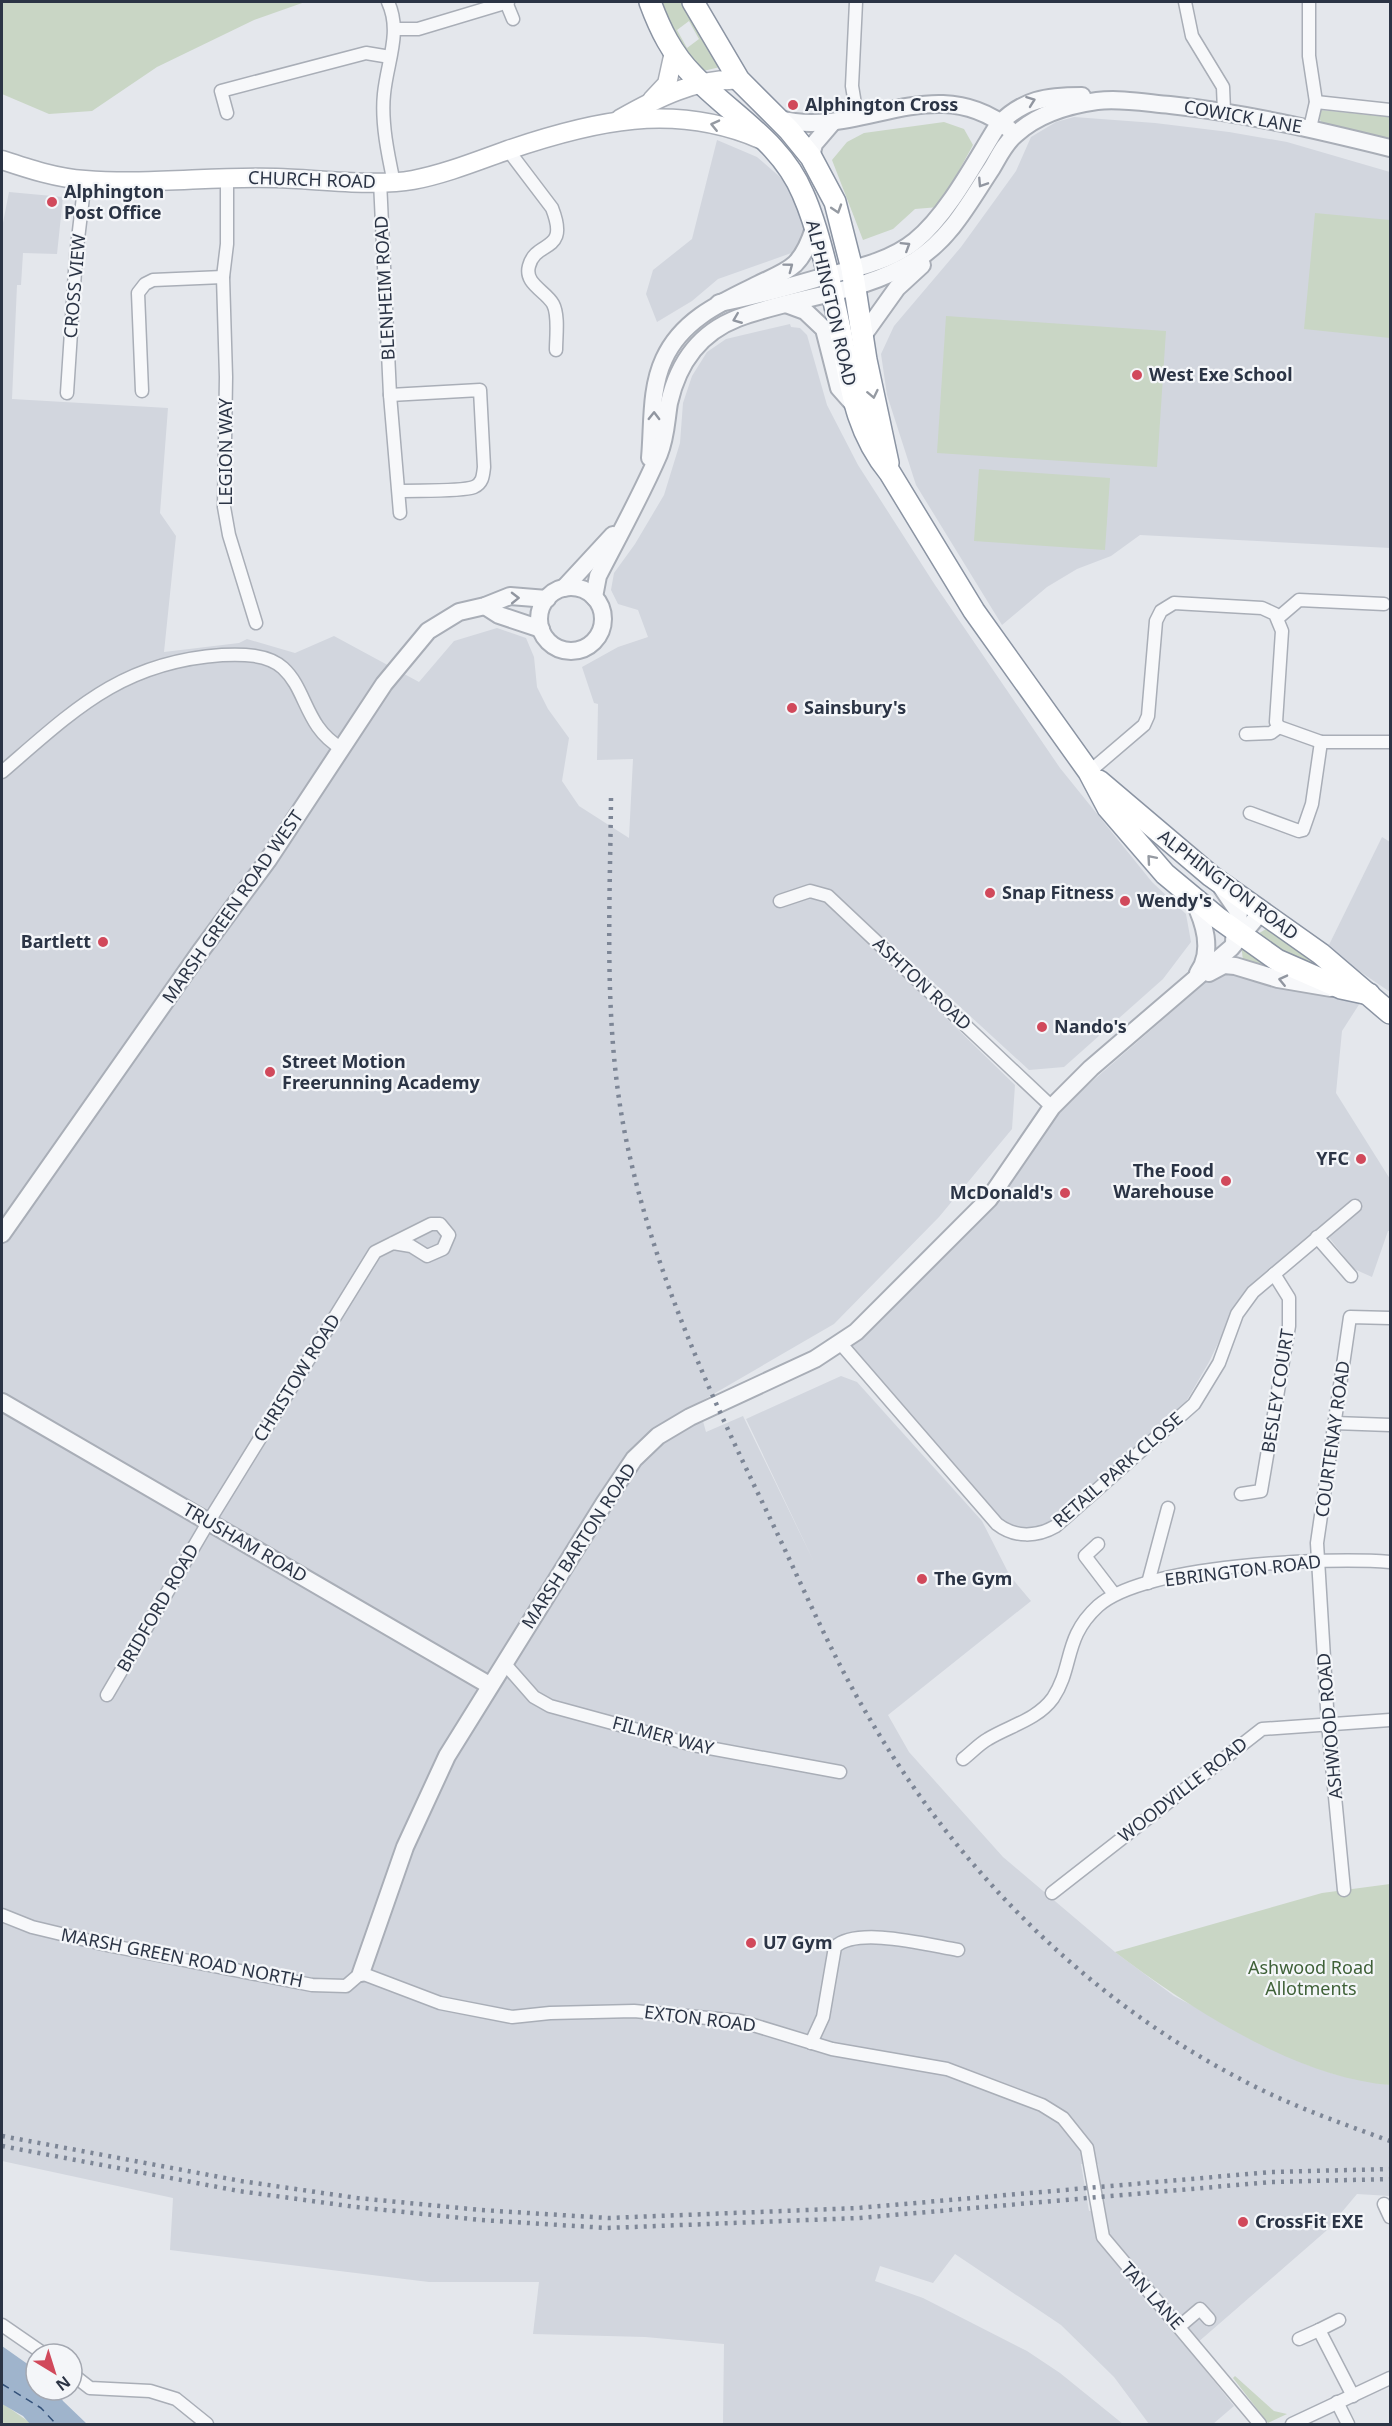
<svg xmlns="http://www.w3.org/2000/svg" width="1392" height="2426" viewBox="0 0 1392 2426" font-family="'Noto Sans',sans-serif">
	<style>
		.built { fill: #d2d6de; fill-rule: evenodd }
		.green { fill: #c9d6c5; fill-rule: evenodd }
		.water { fill: #9fb4cc }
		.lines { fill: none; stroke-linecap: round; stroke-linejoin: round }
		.ferry { stroke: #34527a; stroke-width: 1.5; stroke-dasharray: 8 6; stroke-linecap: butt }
		.minor-casing { stroke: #a9aeb7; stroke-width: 15 }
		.tertiary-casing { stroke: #a9aeb7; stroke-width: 20 }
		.secondary-casing { stroke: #a9aeb7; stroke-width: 21 }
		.trunk-casing { stroke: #8b94a3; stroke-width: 24 }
		.minor { stroke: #f7f8fa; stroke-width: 12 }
		.tertiary { stroke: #f7f8fa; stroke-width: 16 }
		.secondary { stroke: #fff; stroke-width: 18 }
		.trunk { stroke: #fff; stroke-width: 21 }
		.rail { stroke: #7d8696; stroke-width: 4.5; stroke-dasharray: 3 6; stroke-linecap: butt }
		.oneway { stroke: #9196a0 }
		.oneway2 { stroke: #959aa2 }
		.poi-dot { fill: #d1495b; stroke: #f4f6f9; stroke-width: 2 }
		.labels { text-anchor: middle; stroke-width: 4.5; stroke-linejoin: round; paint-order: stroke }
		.poi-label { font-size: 18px; font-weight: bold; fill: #2b3445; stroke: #f4f6f9; text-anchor: start }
		.street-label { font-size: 18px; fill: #2b3445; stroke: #f4f6f9 }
		.park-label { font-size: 18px; fill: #3f6138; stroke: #f4f6f9 }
	</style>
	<rect width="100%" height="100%" fill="#e4e7ec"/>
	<g class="built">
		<polygon points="1074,117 1155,123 1229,132 1287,142 1390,172 1390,548 1140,535 1111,556 1077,569 1047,587 1002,625 916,485 887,395 881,354 894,326 961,247 1016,171 1031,137 1056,122"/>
		<polygon points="717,140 757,157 780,177 810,215 809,241 797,251 718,279 692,301 657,322 646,294 653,270 692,239"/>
		<path d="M9,192L63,197L57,254L23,253L21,285H17L12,399L168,408L160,513L176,536L164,652L239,643L247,639L295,653L334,636L419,682L454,641L497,628L526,638L534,657L537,687L548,709L569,738L562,781L579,806L629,838L633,759L597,760L598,704L594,703L582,667L618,647L648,637L638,610L618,604L611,590L614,573L635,544L664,495L680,443L683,403L692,376L707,352L726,339L790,324L791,327L800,328L807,335L827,405L858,465L935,585L1060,768L1152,882L1186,914L1191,942L1163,979L1064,1067L1029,1070L885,938L874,948L1015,1085L1012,1129L939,1217L834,1324L698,1403L706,1432L743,1416L814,1562L746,1419L841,1376L857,1382L982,1521L1010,1576L1031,1601L888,1715L909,1752L1003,1857L1115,1952L1174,1996L1305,2064L1334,2074L1390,2085V2196L1357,2194L1326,2231L1189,2350L1234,2406L1213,2424H1149L1114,2377L1061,2325L955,2254L933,2283L880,2266L875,2281L923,2298L1027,2351L1060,2373L1123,2424H723L724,2344L645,2337L533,2334L539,2282H429L170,2250L173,2198L2,2161V228ZM1081,2164H1098L1102,2210L1089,2211Z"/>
		<polygon points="1382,837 1390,842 1390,992 1327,949"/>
		<polygon points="1220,970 1239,972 1360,1003 1342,1031 1336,1093 1390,1179 1390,1231 1388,1231 1372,1277 1354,1269 1323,1230 1234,1310 1209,1362 1180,1412 1046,1527 1009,1527 981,1502 846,1344 1058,1111"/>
	</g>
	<g class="green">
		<polygon points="2,2 305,2 254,20 157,67 92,111 49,114 2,94"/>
		<path d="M660,2H683L720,67L699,72L671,31ZM689,21L699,39L687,48L677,30Z"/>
		<polygon points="1320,110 1390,117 1390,140 1323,124 1317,116"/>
		<polygon points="944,122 964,129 973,145 939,207 915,209 893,229 863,240 832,160 847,142 864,133"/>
		<polygon points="1315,213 1390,220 1390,338 1304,329"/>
		<polygon points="946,316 1166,331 1157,467 937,453"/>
		<polygon points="979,469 1110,478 1105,550 974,541"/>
		<polygon points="1266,929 1270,930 1327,974 1298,961 1256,935"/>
		<polygon points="1241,943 1303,980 1243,961"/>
		<path d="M1390,1884V2085C1297,2078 1189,2008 1115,1952L1322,1893Z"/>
		<polygon points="1235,2376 1274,2411 1287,2414 1268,2423 1233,2378"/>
		<polygon points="2,2403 32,2424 2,2424"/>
	</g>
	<polygon class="water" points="2,2346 36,2370 36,2390 56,2390 63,2401 87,2424 30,2424 23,2416 2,2404"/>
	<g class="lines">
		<polyline class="ferry" points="2,2384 41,2408 56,2424"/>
		<g class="minor-casing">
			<g id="minor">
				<path d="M388,2C402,32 387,62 384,94C381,122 388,155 394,183"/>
				<polyline points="506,2 513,19"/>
				<polyline points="856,2 852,86 857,116"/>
				<polyline points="1185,2 1192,36 1223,87 1224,111"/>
				<polyline points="1309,2 1309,56 1316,102 1310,128"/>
				<polyline points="396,29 418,29 508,2"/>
				<polyline points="1316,102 1390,110"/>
				<polyline points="227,113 221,91 366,53 390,57"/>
				<path d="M508,150L552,208C570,254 536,239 529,266C524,284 546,291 553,304C559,315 556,337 556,350"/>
				<polyline points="227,178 227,244 223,277 226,377 224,507 229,535 256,623"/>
				<polyline points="380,181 390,395 400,513"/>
				<polyline points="142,391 138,293 145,284 153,280 223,277"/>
				<polyline points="67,393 76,256 85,180"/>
				<path d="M390,395L480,390L484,467C483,475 483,483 474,487C460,492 416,490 399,491"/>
				<polyline points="1278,618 1299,600 1384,604"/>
				<polyline points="1246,734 1271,733 1279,727"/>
				<path d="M2,772C74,710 121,662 222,655C242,654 268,654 283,668C307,690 305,727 341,748"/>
				<polyline points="1089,772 1144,725 1148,716 1156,621 1161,611 1174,603 1262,608 1275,614 1282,631 1276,722 1279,727 1321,742 1390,742"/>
				<polyline points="1250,813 1299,831 1303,830 1312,804 1321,742"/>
				<polyline points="780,901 810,891 828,896 1052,1107"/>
				<polyline points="1317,1237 1351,1276"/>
				<path d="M841,1344L997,1524C1015,1538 1037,1537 1056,1526L1194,1404L1219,1363L1237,1314L1253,1292L1355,1206"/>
				<polyline points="1334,1423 1390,1425"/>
				<polyline points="1241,1494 1261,1491 1289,1326 1289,1298 1274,1274"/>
				<polyline points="1098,1544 1085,1556 1114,1594"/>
				<polyline points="1148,1583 1168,1508"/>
				<polyline points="504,1663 534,1697 550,1706 693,1745 840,1772"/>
				<polyline points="107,1695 209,1521 375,1252 431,1224 440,1224 449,1235 443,1249 427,1256 411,1246 393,1243"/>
				<path d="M963,1759C971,1753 979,1744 988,1739C1009,1726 1037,1720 1053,1698C1074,1666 1063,1638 1098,1606C1145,1564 1327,1557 1390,1562"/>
				<polyline points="1344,1890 1328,1724 1317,1543 1350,1317 1390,1318"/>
				<polyline points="1052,1893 1262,1729 1390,1720"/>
				<polyline points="2,1915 32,1927 107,1945 312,1985 346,1986 361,1973 440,2003 512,2017 550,2013 634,2011 740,2021 832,2049 947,2069 1042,2105 1063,2118 1087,2148 1103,2237 1260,2424"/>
				<path d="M811,2043L823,2017L835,1947C857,1926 928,1945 958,1950"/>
				<polyline points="1384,2204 1390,2217"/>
				<polyline points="1339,2320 1319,2330 1353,2396"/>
				<polyline points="2,2325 44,2354"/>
				<polyline points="1180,2326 1200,2309 1209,2319"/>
				<polyline points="1299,2339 1319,2330"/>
				<polyline points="72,2374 90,2388 150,2391 176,2399 207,2424"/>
				<polyline points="1337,2402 1348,2424"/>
				<polyline points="1292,2424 1390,2378"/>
			</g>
		</g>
		<g class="tertiary-casing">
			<g id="tertiary">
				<path d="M779,119C859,140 934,68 1009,129"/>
				<polyline points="811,157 814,144 832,123"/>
				<path d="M719,303C751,297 781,289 812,280C846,270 887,264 915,241C948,214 975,162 998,125C1023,99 1047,96 1082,96"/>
				<polyline points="786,304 805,311 824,329 839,388 854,405"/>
				<polyline points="862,337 897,288 922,265"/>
				<path d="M650,458C653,425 650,389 664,359C682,319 722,302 759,284C771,278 785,273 795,264C805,254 810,241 814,228"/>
				<circle cx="571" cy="619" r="32"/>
				<polyline points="564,588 613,535"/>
				<path d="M594,597L598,576C619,535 641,496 659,454C666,437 666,421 669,403C678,363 699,333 738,318C797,296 862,294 916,260C951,238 970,201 992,168C999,156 1005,143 1016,134C1038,114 1068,105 1097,101C1120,98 1147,103 1170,105C1245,113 1317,130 1390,148"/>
				<polyline points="485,606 499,615 541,629"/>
				<polyline points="1222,888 1239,913 1234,940"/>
				<path d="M1193,899C1204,922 1214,951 1198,973"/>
				<polyline points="1209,973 1224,965 1235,966 1278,979 1331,988"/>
				<polyline points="2,1234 200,952 268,860 384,684 428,631 459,612 485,606 510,596 547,599"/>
				<polyline points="2,1402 489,1685"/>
				<polyline points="361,1973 405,1847 447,1756 605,1502 634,1459 658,1436 690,1417 815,1359 856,1332 989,1199 1052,1107 1091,1068 1231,948 1261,912"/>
			</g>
		</g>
		<g class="secondary-casing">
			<g id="secondary">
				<polyline points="652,100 667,84 674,52"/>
				<path d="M620,119C657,98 696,78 739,80"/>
				<path d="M2,160C29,169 56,178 85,180C149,185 213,176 276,178C316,179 375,187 413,180C445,174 477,161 508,150C593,121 674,102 760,139"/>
			</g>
		</g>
		<g class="trunk-casing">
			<g id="trunk">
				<path d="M650,2C660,29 672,54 693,75C731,115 781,141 803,194C820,232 832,292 841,334C851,387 855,430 890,473L974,611L1089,772L1108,808L1165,874L1218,918L1277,960L1341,988L1369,994"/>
				<polyline points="693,2 739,80 789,130 811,157 835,202 852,269 866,360 888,463"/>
				<polyline points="1099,781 1211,876 1321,954 1390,1013"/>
			</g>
		</g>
		<use href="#minor" class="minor"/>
		<use href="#tertiary" class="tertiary"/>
		<use href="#secondary" class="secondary"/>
		<use href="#trunk" class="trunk"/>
		<g class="rail">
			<path d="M611,798C610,911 603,1027 626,1139C653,1270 709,1392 767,1512C801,1582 831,1655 871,1721C960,1872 1088,2000 1244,2081C1291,2106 1341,2123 1390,2141"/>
			<polyline points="2,2136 241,2181 357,2198 481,2210 608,2218 858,2208 1271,2172 1390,2169"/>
			<polyline points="2,2146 239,2191 356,2207 481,2220 607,2228 859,2218 1271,2182 1390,2179"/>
		</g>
	</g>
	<defs><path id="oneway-chevron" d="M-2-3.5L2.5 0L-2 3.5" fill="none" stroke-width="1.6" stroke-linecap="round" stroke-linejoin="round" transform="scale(1.5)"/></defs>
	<g class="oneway">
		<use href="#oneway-chevron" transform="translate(1031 101) rotate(-20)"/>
		<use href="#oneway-chevron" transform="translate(982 183) rotate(123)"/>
		<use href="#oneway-chevron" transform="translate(906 246) rotate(-32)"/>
		<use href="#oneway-chevron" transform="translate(789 267) rotate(-37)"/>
		<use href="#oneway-chevron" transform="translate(737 319) rotate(158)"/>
		<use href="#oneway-chevron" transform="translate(654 416) rotate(-89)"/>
		<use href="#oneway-chevron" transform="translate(515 598) rotate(-1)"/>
		<use href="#oneway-chevron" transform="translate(1283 980) rotate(-167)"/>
	</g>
	<g class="oneway2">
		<use href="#oneway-chevron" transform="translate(715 125) rotate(-167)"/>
		<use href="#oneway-chevron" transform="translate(837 209) rotate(72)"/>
		<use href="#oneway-chevron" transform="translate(873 394) rotate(78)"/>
		<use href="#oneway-chevron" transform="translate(1151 859) rotate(-131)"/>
	</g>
	<g class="poi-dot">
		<circle cx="793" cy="105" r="6"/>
		<circle cx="52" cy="202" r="6"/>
		<circle cx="1137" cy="375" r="6"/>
		<circle cx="792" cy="708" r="6"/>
		<circle cx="990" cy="893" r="6"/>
		<circle cx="1125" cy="901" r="6"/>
		<circle cx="103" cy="942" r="6"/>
		<circle cx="1042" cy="1027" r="6"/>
		<circle cx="270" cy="1072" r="6"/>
		<circle cx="1361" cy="1159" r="6"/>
		<circle cx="1226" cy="1181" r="6"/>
		<circle cx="1065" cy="1193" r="6"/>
		<circle cx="922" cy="1579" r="6"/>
		<circle cx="751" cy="1943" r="6"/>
		<circle cx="1243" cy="2222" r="6"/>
	</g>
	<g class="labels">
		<g class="poi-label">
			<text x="805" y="111">Alphington Cross</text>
			<text x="64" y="198">Alphington<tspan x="64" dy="21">Post Office</tspan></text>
			<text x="1149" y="381">West Exe School</text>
			<text x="804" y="714">Sainsbury's</text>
			<text x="1002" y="899">Snap Fitness</text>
			<text x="1137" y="907">Wendy's</text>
			<text x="91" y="948" text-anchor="end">Bartlett</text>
			<text x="1054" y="1033">Nando's</text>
			<text x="282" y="1068">Street Motion<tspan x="282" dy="21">Freerunning Academy</tspan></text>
			<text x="1349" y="1165" text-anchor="end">YFC</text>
			<text x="1214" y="1177" text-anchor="end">The Food<tspan x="1214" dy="21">Warehouse</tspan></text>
			<text x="1053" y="1199" text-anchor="end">McDonald's</text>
			<text x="934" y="1585">The Gym</text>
			<text x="763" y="1949">U7 Gym</text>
			<text x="1255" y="2228">CrossFit EXE</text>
		</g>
		<g class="street-label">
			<text transform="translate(1243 117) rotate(10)" y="6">COWICK LANE</text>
			<text transform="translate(312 180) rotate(2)" y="6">CHURCH ROAD</text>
			<text transform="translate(75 286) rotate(-85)" y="6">CROSS VIEW</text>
			<text transform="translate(385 288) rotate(-93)" y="6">BLENHEIM ROAD</text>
			<text transform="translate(831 303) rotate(77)" y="6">ALPHINGTON ROAD</text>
			<text transform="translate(226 452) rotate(-90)" y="6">LEGION WAY</text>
			<text transform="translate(1228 885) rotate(37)" y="6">ALPHINGTON ROAD</text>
			<text transform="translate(233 907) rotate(-55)" y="6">MARSH GREEN ROAD WEST</text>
			<text transform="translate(922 984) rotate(43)" y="6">ASHTON ROAD</text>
			<text transform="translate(297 1378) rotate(-58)" y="6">CHRISTOW ROAD</text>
			<text transform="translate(1278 1391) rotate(-81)" y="6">BESLEY COURT</text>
			<text transform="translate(1333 1439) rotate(-82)" y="6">COURTENAY ROAD</text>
			<text transform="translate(1118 1470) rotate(-41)" y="6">RETAIL PARK CLOSE</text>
			<text transform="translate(245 1543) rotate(30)" y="6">TRUSHAM ROAD</text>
			<text transform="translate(579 1546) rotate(-57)" y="6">MARSH BARTON ROAD</text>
			<text transform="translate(1243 1571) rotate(-7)" y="6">EBRINGTON ROAD</text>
			<text transform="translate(158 1608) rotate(-60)" y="6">BRIDFORD ROAD</text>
			<text transform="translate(1330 1726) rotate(-95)" y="6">ASHWOOD ROAD</text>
			<text transform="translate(663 1736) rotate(15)" y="6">FILMER WAY</text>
			<text transform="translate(1183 1790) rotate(-38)" y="6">WOODVILLE ROAD</text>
			<text transform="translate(182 1958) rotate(11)" y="6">MARSH GREEN ROAD NORTH</text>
			<text transform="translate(700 2019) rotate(7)" y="6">EXTON ROAD</text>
			<text transform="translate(1152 2296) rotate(48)" y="6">TAN LANE</text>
		</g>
		<g class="park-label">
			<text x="1311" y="1974">Ashwood Road<tspan x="1311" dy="21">Allotments</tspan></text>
		</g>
	</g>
	<rect width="1392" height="2426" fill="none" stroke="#2b3445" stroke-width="6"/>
	<g transform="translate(54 2372) rotate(142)"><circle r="28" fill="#f4f6f9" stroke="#a4a8b1" stroke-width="1.5"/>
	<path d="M0-4.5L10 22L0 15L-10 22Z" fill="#d1495b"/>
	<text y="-9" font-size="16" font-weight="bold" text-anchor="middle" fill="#2b3445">N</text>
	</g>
</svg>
